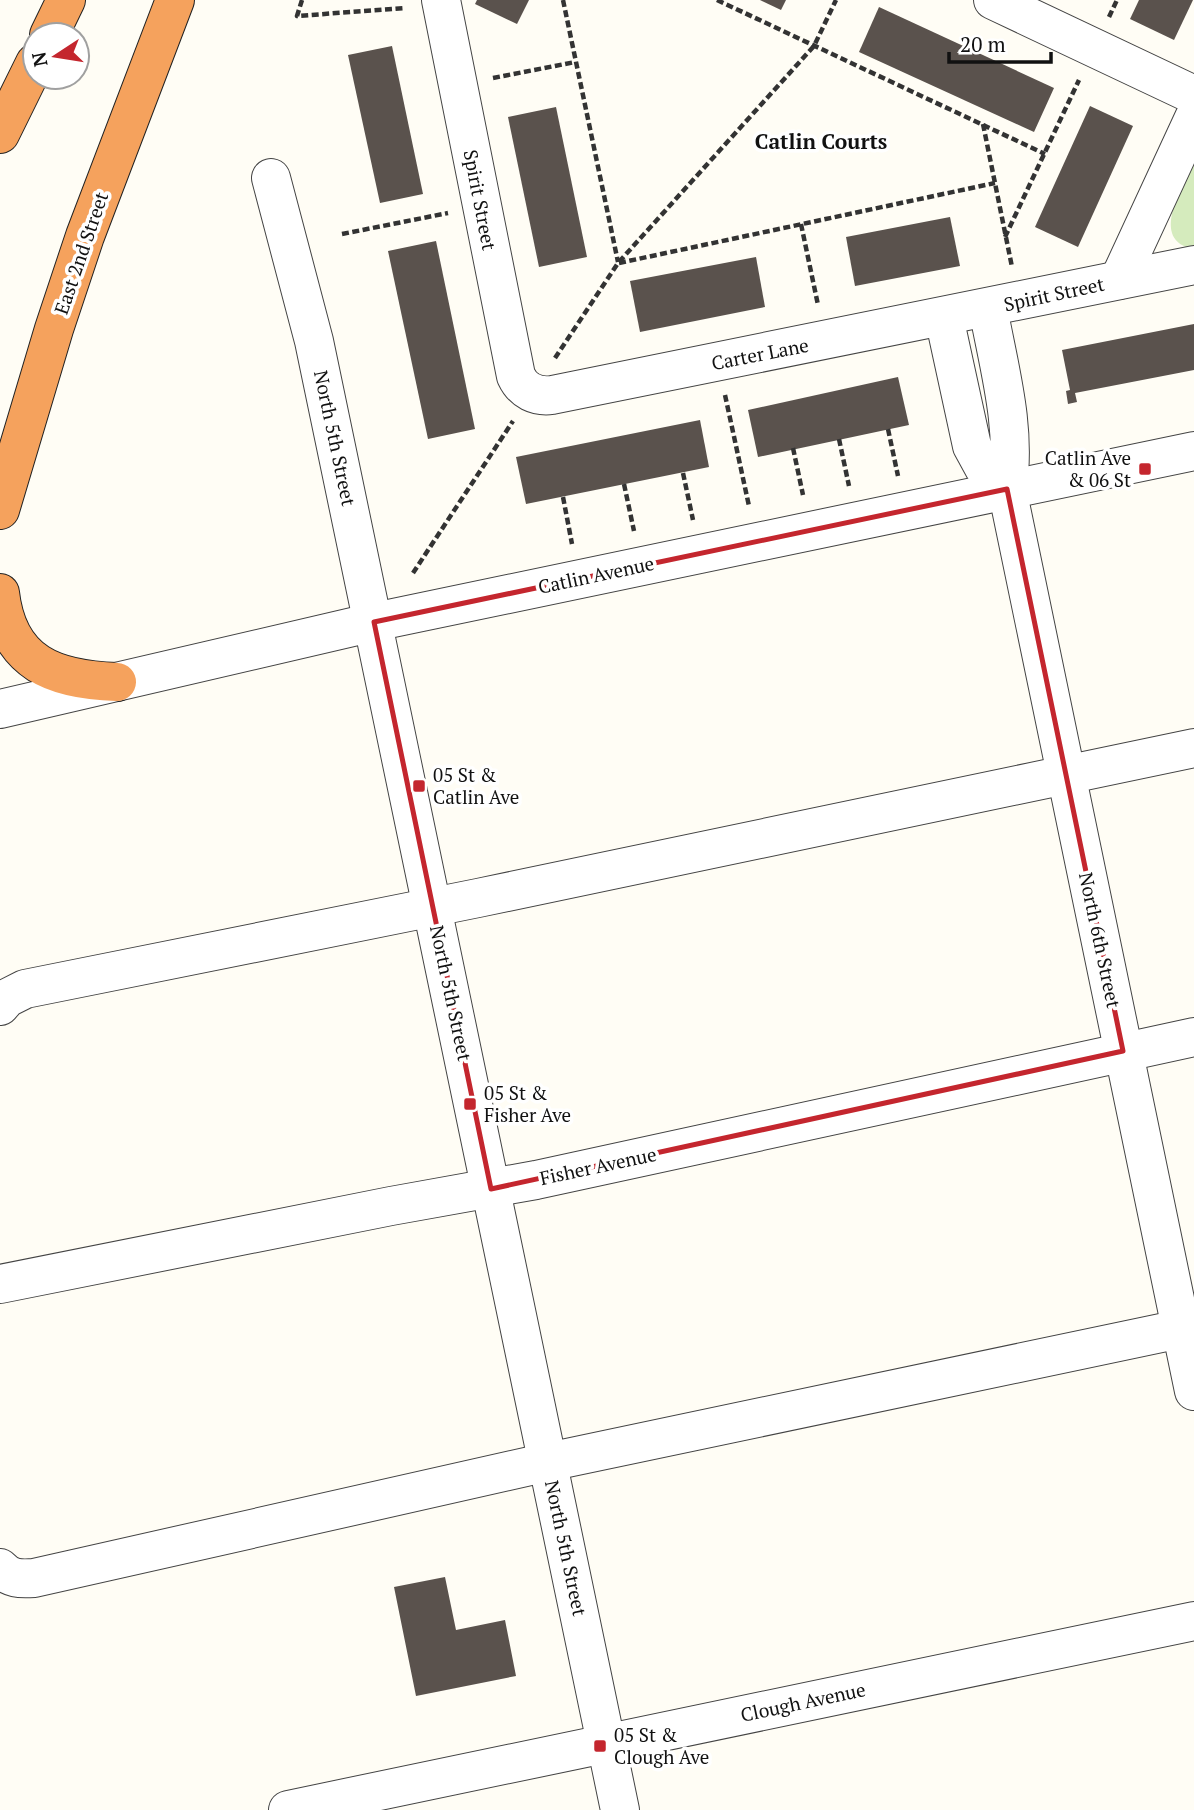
<svg xmlns="http://www.w3.org/2000/svg" width="1194" height="1810" viewBox="0 0 1194 1810" font-family="'PT Serif',serif">
	<style>
		.green { fill: #d5ebbd }
		.building { fill: #5a524d }
		.lines { fill: none; stroke-linecap: round; stroke-linejoin: round }
		.minor-casing { stroke: #444; stroke-width: 40 }
		.highway-casing { stroke: #222; stroke-width: 40 }
		.path { stroke: #333; stroke-width: 4.5; stroke-dasharray: 7 3.5; stroke-linecap: butt }
		.minor { stroke: #fff; stroke-width: 38 }
		.highway { stroke: #f5a25d; stroke-width: 38 }
		.marked { fill: none; stroke: #c4262e; stroke-width: 5; stroke-linejoin: round }
		.poi-dot { fill: #c4262e; stroke: #fff; stroke-width: 2.5 }
		.labels { text-anchor: middle; stroke-width: 7; stroke-linejoin: round; paint-order: stroke }
		.street-label { font-size: 19px; fill: #111; stroke: #fff }
		.poi-label { font-size: 19px; fill: #111; stroke: #fff; text-anchor: start }
		.neighbourhood-label { font-size: 21px; font-weight: bold; fill: #111; stroke: #fff }
	</style>
	<rect width="100%" height="100%" fill="#fffdf5"/>
	<path class="green" d="M1194,162V249C1148,241 1183,186 1194,162Z"/>
	<g class="building">
		<polygon points="477,0 529,0 517,24 475,4"/>
		<polygon points="760,0 786,0 781,10"/>
		<polygon points="1139,0 1193,0 1174,40 1130,19"/>
		<polygon points="879,7 1054,88 1034,132 859,52"/>
		<polygon points="392,46 423,194 380,203 348,55"/>
		<polygon points="1090,106 1133,126 1078,247 1035,227"/>
		<polygon points="556,107 587,257 539,267 508,117"/>
		<polygon points="950,217 960,266 855,286 846,237"/>
		<polygon points="436,241 475,429 428,439 388,251"/>
		<polygon points="756,257 765,307 640,332 630,281"/>
		<polygon points="1194,324 1194,370 1075,393 1077,402 1068,404 1066,391 1070,390 1062,350"/>
		<polygon points="898,377 909,425 758,457 748,410"/>
		<polygon points="700,420 709,467 526,504 516,457"/>
		<polygon points="445,1577 456,1630 505,1620 516,1676 416,1696 394,1587"/>
	</g>
	<g class="lines">
		<g class="minor-casing">
			<g id="minor">
				<path d="M441,0L516,376C523,391 536,397 552,395L1194,265"/>
				<polyline points="993,0 1194,95"/>
				<polyline points="271,178 314,341 620,1810"/>
				<polyline points="1119,280 1194,118"/>
				<path d="M988,308C999,368 1017,429 1007,489L1194,1391"/>
				<polyline points="944,317 972,446 984,468 1007,489"/>
				<polyline points="0,709 374,622 1194,451"/>
				<polyline points="0,1006 7,998 25,989 478,898 1194,748"/>
				<polyline points="0,1284 391,1206 536,1180 1194,1037"/>
				<path d="M0,1568C10,1579 20,1579 34,1578L548,1462L1194,1326"/>
				<polyline points="288,1810 1194,1621"/>
			</g>
		</g>
		<g class="highway-casing">
			<g id="highway">
				<polyline points="49,35 66,0"/>
				<polyline points="0,134 35,63"/>
				<polyline points="0,510 54,329 85,236 175,0"/>
				<path d="M0,593C8,664 55,680 117,682"/>
			</g>
		</g>
		<g class="path">
			<polyline points="302,0 297,16 405,8"/>
			<polyline points="563,0 618,262"/>
			<polyline points="717,0 1045,154"/>
			<polyline points="1109,17 1117,0"/>
			<polyline points="493,78 575,62"/>
			<polyline points="983,124 1012,267"/>
			<polyline points="801,224 818,305"/>
			<polyline points="342,234 448,213"/>
			<polyline points="1005,237 1079,80"/>
			<polyline points="619,263 995,183"/>
			<polyline points="555,358 618,263 814,46 836,0"/>
			<polyline points="725,395 749,506"/>
			<polyline points="888,429 898,476"/>
			<polyline points="839,439 849,486"/>
			<polyline points="793,448 803,495"/>
			<polyline points="683,473 693,520"/>
			<polyline points="624,484 634,531"/>
			<polyline points="563,497 572,544"/>
			<polyline points="413,573 513,421"/>
		</g>
		<use href="#minor" class="minor"/>
		<use href="#highway" class="highway"/>
	</g>
	<path class="marked" d="M1007,489L1123,1051L491,1189L374,622Z"/>
	<g class="poi-dot">
		<rect x="1138" y="462" width="14" height="14" rx="3.5"/>
		<rect x="412" y="779" width="14" height="14" rx="3.5"/>
		<rect x="463" y="1097" width="14" height="14" rx="3.5"/>
		<rect x="593" y="1739" width="14" height="14" rx="3.5"/>
	</g>
	<g class="labels">
		<g class="street-label">
			<text transform="translate(480 200) rotate(79)" y="7">Spirit Street</text>
			<text transform="translate(81 253) rotate(-71)" y="7">East 2nd Street</text>
			<text transform="translate(1054 294) rotate(-12)" y="7">Spirit Street</text>
			<text transform="translate(760 354) rotate(-11)" y="7">Carter Lane</text>
			<text transform="translate(335 438) rotate(78)" y="7">North 5th Street</text>
			<text transform="translate(596 575) rotate(-12)" y="7">Catlin Avenue</text>
			<text transform="translate(1100 940) rotate(78)" y="7">North 6th Street</text>
			<text transform="translate(451 993) rotate(78)" y="7">North 5th Street</text>
			<text transform="translate(598 1166) rotate(-12)" y="7">Fisher Avenue</text>
			<text transform="translate(566 1548) rotate(78)" y="7">North 5th Street</text>
			<text transform="translate(803 1702) rotate(-12)" y="7">Clough Avenue</text>
		</g>
		<g class="poi-label">
			<text x="1131" y="465" text-anchor="end">Catlin Ave<tspan x="1131" dy="22">&amp; 06 St</tspan></text>
			<text x="433" y="782">05 St &amp;<tspan x="433" dy="22">Catlin Ave</tspan></text>
			<text x="484" y="1100">05 St &amp;<tspan x="484" dy="22">Fisher Ave</tspan></text>
			<text x="614" y="1742">05 St &amp;<tspan x="614" dy="22">Clough Ave</tspan></text>
		</g>
		<g class="neighbourhood-label">
			<text x="821" y="149">Catlin Courts</text>
		</g>
	</g>
	<g transform="translate(56 56) rotate(258)"><circle r="33" fill="#ffffff" stroke="#a0a0a0" stroke-width="2"/>
	<path d="M0-5L12 26L0 18L-12 26Z" fill="#c4262e"/>
	<text y="-10" font-size="19" font-weight="bold" text-anchor="middle" fill="#111111">N</text>
	</g>
	<path d="M949 52v10h102v-10" fill="none" stroke="#111111" stroke-width="3.5"/>
	<text x="960" y="52" font-size="21" fill="#111111" stroke="#ffffff" stroke-width="5" paint-order="stroke">20 m</text>
</svg>
